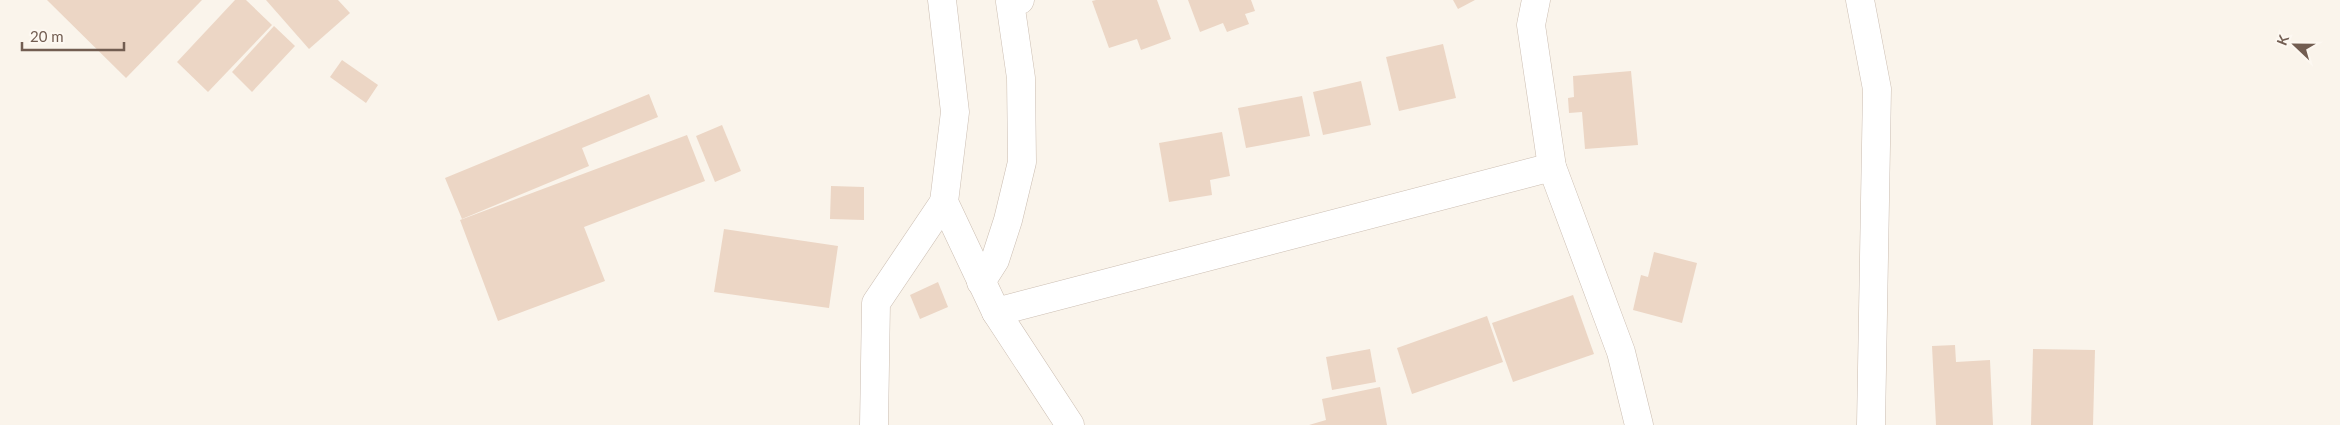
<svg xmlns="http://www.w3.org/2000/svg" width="2340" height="425" viewBox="0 0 2340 425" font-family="Lato,sans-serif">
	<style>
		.building { fill: #ecd6c5 }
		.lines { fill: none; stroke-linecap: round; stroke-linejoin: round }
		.minor-casing { stroke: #cbbdb1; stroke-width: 29 }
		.tertiary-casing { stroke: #cbbdb1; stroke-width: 29 }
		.minor { stroke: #fff; stroke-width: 28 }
		.tertiary { stroke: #fff; stroke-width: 28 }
	</style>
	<rect width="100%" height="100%" fill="#faf4eb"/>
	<g class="building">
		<polygon points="47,0 202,0 126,78"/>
		<polygon points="235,0 246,0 272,25 208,92 177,62"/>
		<polygon points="266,0 338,0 350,13 309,49"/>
		<polygon points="1096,0 1157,0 1171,39 1141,50 1137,39 1109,48 1092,1"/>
		<polygon points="1188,0 1251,0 1255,11 1245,14 1249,24 1227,32 1223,23 1200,32"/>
		<polygon points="1453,0 1475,0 1458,9"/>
		<polygon points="274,26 295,46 252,92 232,72"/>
		<polygon points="1443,44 1456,98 1399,111 1386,57"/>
		<polygon points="342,60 378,85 366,103 330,77"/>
		<polygon points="1631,71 1638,145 1585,149 1582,112 1569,113 1568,98 1574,97 1573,76"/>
		<polygon points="1361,81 1371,125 1323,135 1313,92"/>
		<polygon points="649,94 658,117 582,148 589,166 462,219 445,178"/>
		<polygon points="1302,96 1310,136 1246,148 1238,108"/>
		<polygon points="722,125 741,171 715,182 696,136"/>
		<polygon points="1222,132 1230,176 1210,180 1212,195 1169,202 1159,143"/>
		<polygon points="687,135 705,181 584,227 605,281 498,321 460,220"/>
		<polygon points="831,186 864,187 864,220 830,219"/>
		<polygon points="724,229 838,246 829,308 714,292"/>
		<polygon points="1654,252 1697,263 1682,323 1633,310 1641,275 1648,277"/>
		<polygon points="938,282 948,307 920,319 910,295"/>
		<polygon points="1573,295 1594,354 1513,382 1492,323"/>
		<polygon points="1487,316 1503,362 1412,394 1397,348"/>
		<polygon points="1955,345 1956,362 1990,360 1993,425 1936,425 1932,346"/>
		<polygon points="1370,349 1376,382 1332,390 1326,357"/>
		<polygon points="2033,349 2095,350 2093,425 2031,425"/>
		<polygon points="1380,387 1387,425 1309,425 1326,420 1322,399"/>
	</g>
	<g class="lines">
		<g class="minor-casing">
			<g id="minor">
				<polyline points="1536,0 1531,25 1552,167 1621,352 1639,425"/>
				<polyline points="981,282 995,260 1008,220 1022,162 1021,78 1010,2 1020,0"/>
				<polyline points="996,312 1552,167"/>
				<polyline points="874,425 876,303 944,202"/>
			</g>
		</g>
		<g class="tertiary-casing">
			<g id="tertiary">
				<polyline points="942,0 955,112 944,202 996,312 1070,425"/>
				<polyline points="1860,0 1877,89 1871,425"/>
			</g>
		</g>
		<use href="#minor" class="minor"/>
		<use href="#tertiary" class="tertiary"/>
	</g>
	<g transform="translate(2295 45) rotate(292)" stroke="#fdf8f1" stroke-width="4" paint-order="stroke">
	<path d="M0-4L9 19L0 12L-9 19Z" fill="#725d51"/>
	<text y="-8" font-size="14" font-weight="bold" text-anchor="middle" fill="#725d51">K</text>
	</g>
	<path d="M22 42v8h102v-8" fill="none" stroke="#725d51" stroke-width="2.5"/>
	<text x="30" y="42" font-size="15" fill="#725d51" stroke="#fdf8f1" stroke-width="4" paint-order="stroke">20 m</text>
</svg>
